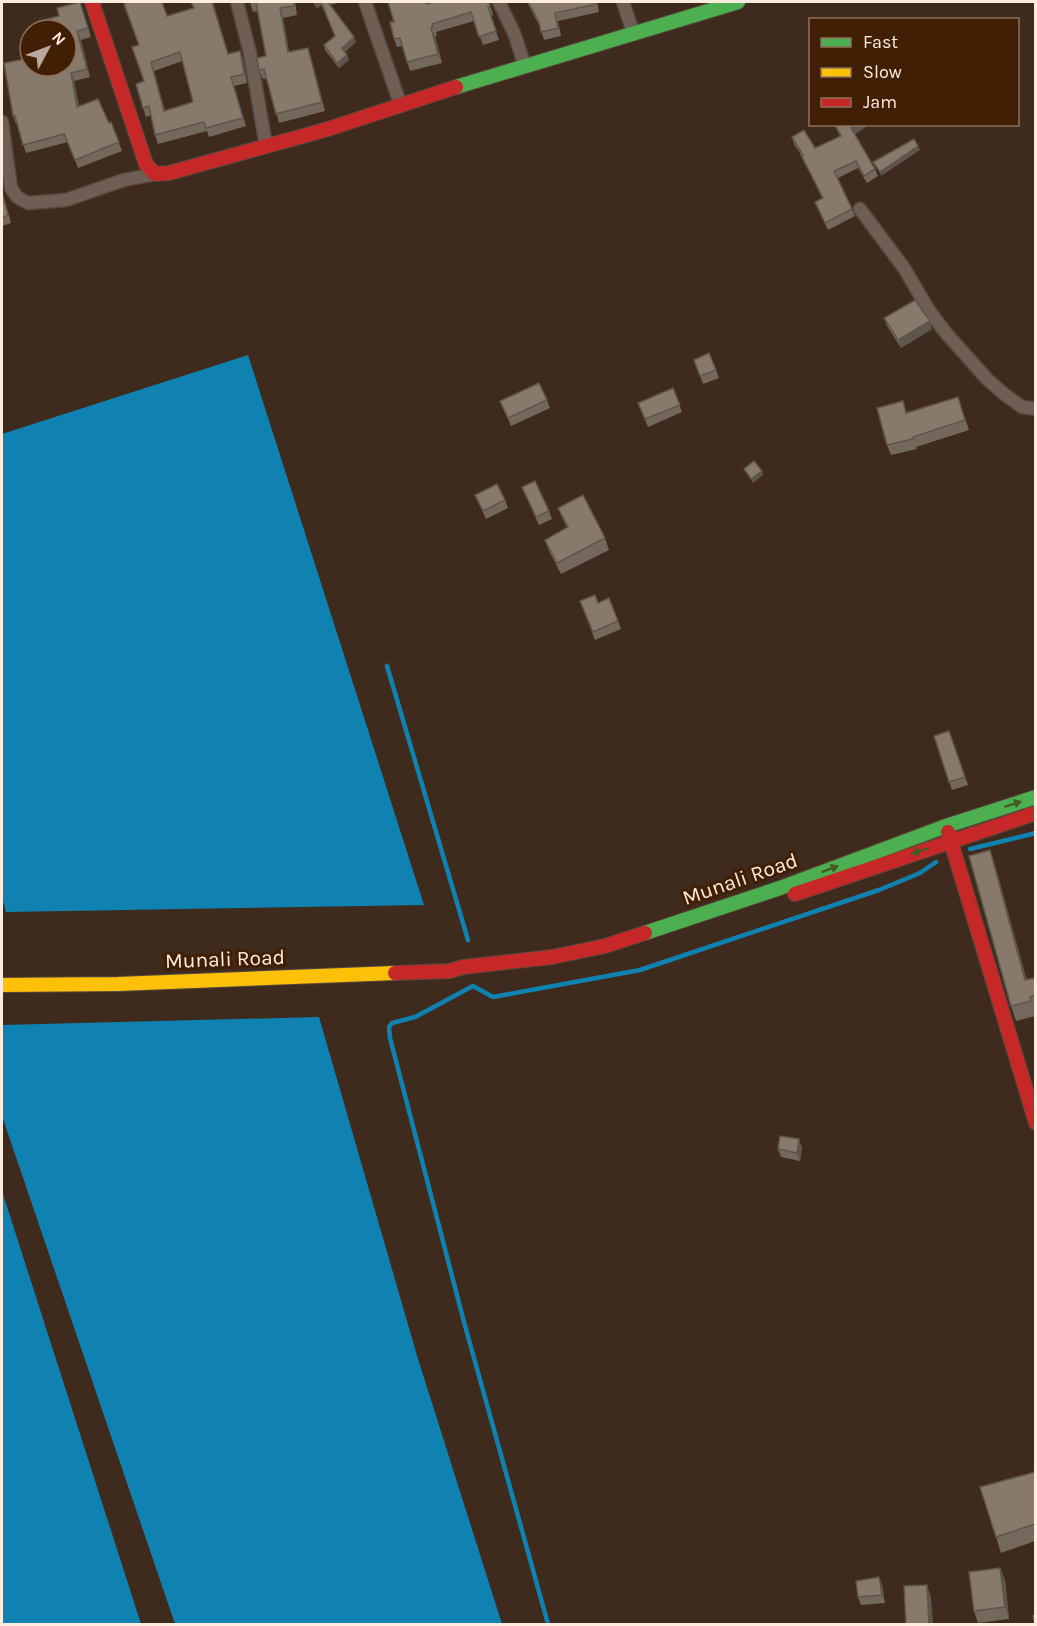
<svg xmlns="http://www.w3.org/2000/svg" width="1037" height="1626" viewBox="0 0 1037 1626" font-family="Karla,sans-serif">
	<style>
		.water { fill: #1082b1 }
		.lines { fill: none; stroke-linecap: round; stroke-linejoin: round }
		.stream { stroke: #1082b1; stroke-width: 4.5 }
		.street-casing { stroke: #57483e; stroke-width: 15 }
		.fast-casing { stroke: #57483e; stroke-width: 16 }
		.slow-casing { stroke: #57483e; stroke-width: 16 }
		.jam-casing { stroke: #57483e; stroke-width: 16 }
		.street { stroke: #6e5e54; stroke-width: 12 }
		.fast { stroke: #4caf50; stroke-width: 14 }
		.slow { stroke: #ffc107; stroke-width: 14 }
		.jam { stroke: #c62828; stroke-width: 14 }
		.wall { fill: #74685c; fill-rule: evenodd }
		.shaded-wall { fill: #5e554b }
		.building { fill: #87796b; stroke: #5e554b; stroke-width: 1.5; fill-rule: evenodd }
		.oneway { fill: #455922 }
		.labels { text-anchor: middle; stroke-width: 6; stroke-linejoin: round; paint-order: stroke }
		.street-label { font-size: 21px; fill: #ffece0; stroke: #411f04 }
	</style>
	<rect width="100%" height="100%" fill="#3e2b1d"/>
	<g class="water">
		<polygon points="248,355 424,905 6,912 2,898 2,434"/>
		<polygon points="319,1017 418,1359 502,1624 175,1624 2,1116 2,1025"/>
		<polygon points="2,1191 141,1624 2,1624"/>
	</g>
	<g class="lines">
		<g class="stream">
			<polyline points="387,666 468,940"/>
			<polyline points="970,849 1036,833"/>
			<polyline points="548,1624 464,1322 390,1038 389,1027 392,1023 415,1017 473,986 493,997 640,970 879,890 920,873 936,862"/>
		</g>
		<g class="street-casing">
			<g id="street">
				<polyline points="237,2 250,53 266,146"/>
				<polyline points="365,2 401,106"/>
				<polyline points="499,2 514,33 525,66"/>
				<polyline points="623,2 633,32"/>
				<polyline points="2,122 11,188 17,197 28,203 66,200 124,180 155,174"/>
				<polyline points="860,209 904,268 930,312 946,333 987,379 1004,394 1022,407 1036,409"/>
			</g>
		</g>
		<g class="fast-casing">
			<g id="fast">
				<polyline points="456,87 738,2"/>
				<polyline points="645,933 780,888 946,826 1036,797"/>
			</g>
		</g>
		<g class="slow-casing">
			<polyline id="slow" points="2,985 118,984 395,973"/>
		</g>
		<g class="jam-casing">
			<g id="jam">
				<polyline points="92,2 146,164 155,174 169,173 328,129 456,87"/>
				<polyline points="948,832 1036,1123"/>
				<polyline points="795,894 1036,813"/>
				<polyline points="395,973 450,971 463,967 552,957 605,946 645,933"/>
			</g>
		</g>
		<use href="#street" class="street"/>
		<use href="#fast" class="fast"/>
		<use href="#slow" class="slow"/>
		<use href="#jam" class="jam"/>
	</g>
	<g class="wall">
		<polygon points="80,2 91,37 81,40 90,77 74,81 79,106 109,123 111,122 122,151 78,168 68,142 26,153 17,124 16,124 13,116 66,66 59,16"/>
		<path d="M191,2H213L228,54L240,51L243,60L247,83L234,86L246,126L209,137L207,131L158,144L155,135L151,115L146,117L143,108L144,81L139,45L126,3L167,16L194,8ZM182,61L193,102L165,111L154,71Z"/>
		<polygon points="250,2 295,2 297,15 283,18 289,52 311,57 325,111 279,123 267,78 263,79 259,70 266,56 257,11 253,12"/>
		<polygon points="313,2 341,2 330,5 356,42 345,52 349,60 339,68 325,50 324,45 335,36 322,5 317,8"/>
		<polygon points="434,2 489,2 493,15 491,16 499,40 483,45 474,21 436,32 437,36 435,36 442,63 410,71 402,46 397,47 394,39 394,22 427,4"/>
		<polygon points="527,2 597,2 599,12 558,21 561,36 544,40 540,27"/>
		<polygon points="834,124 870,124 855,134 875,169 878,176 867,183 858,168 838,178 855,216 828,230 815,202 822,198 802,156 794,144 792,137 815,148 840,136"/>
		<polygon points="2,191 11,223 2,226"/>
		<polygon points="884,318 932,329 901,348 887,326"/>
		<polygon points="694,360 716,370 719,378 703,384"/>
		<polygon points="673,388 682,412 648,427 638,403"/>
		<polygon points="958,397 969,430 916,447 917,449 891,455 887,445 907,413"/>
		<polygon points="547,400 550,408 511,426 500,401"/>
		<polygon points="522,487 549,511 552,519 539,525"/>
		<polygon points="475,495 505,500 508,508 486,519"/>
		<polygon points="558,508 605,538 609,550 561,574 549,551 545,540 567,528"/>
		<polygon points="598,603 618,621 621,629 595,640 583,609"/>
		<polygon points="949,731 968,785 952,790 934,736"/>
		<polygon points="990,850 995,865 1026,980 1035,978 1035,1016 1016,1021 1011,1006"/>
		<polygon points="802,1147 800,1161 781,1157 778,1149"/>
		<polygon points="1035,1472 1035,1541 1001,1553 996,1537"/>
		<polygon points="879,1577 882,1585 885,1603 861,1605 858,1597"/>
		<polygon points="1005,1580 1009,1619 978,1623 974,1611"/>
	</g>
	<g class="shaded-wall">
		<polygon points="318,2 321,2 322,5 317,8 315,3"/>
		<polygon points="280,8 283,18 291,61 288,52"/>
		<polygon points="431,28 435,36 442,63 438,54"/>
		<polygon points="77,31 81,40 90,77 87,69"/>
		<polygon points="354,37 356,42 343,53 342,48"/>
		<polygon points="308,48 311,57 325,111 322,102"/>
		<polygon points="240,51 243,60 247,83 244,74"/>
		<polygon points="347,55 349,60 339,68 337,63"/>
		<polygon points="151,62 154,71 167,120 164,111"/>
		<polygon points="71,73 74,81 80,115 77,107"/>
		<polygon points="856,124 870,124 854,135 851,128"/>
		<polygon points="918,146 920,150 881,176 880,172"/>
		<polygon points="930,321 932,329 901,348 898,340"/>
		<polygon points="762,471 763,475 753,483 751,479"/>
		<polygon points="990,850 995,865 1031,995 1025,980"/>
		<polygon points="799,1139 802,1147 800,1161 797,1153"/>
		<polygon points="1000,1568 1005,1580 1009,1619 1005,1607"/>
		<polygon points="879,1577 882,1585 885,1603 882,1595"/>
		<polygon points="927,1585 931,1597 933,1624 929,1624"/>
	</g>
	<g class="building">
		<polygon points="80,2 88,28 77,31 87,69 71,73 77,107 98,99 109,123 111,122 119,142 75,160 64,134 23,145 15,116 13,116 4,63 30,58 30,66 66,66 66,30 42,30 40,21 59,16 57,8"/>
		<path d="M126,2H162L167,16L194,8L191,2H212L228,54L240,51L244,74L231,77L243,118L206,128L204,122L155,135L149,106L143,108L136,84L144,81L132,47L139,45L124,4L126,3ZM180,52L193,102L164,111L151,62Z"/>
		<polygon points="256,2 293,2 294,6 280,8 288,52 308,48 322,102 276,114 264,69 259,70 257,58 266,56"/>
		<polygon points="321,2 328,2 354,37 342,48 347,55 337,63 324,45 335,36"/>
		<polygon points="388,2 426,2 427,4 434,2 489,2 490,7 488,7 496,31 479,37 471,12 432,24 433,27 431,28 438,54 407,62 400,38 394,39 390,22 394,22"/>
		<polygon points="528,2 596,2 596,4 555,13 558,28 541,32 539,22"/>
		<polygon points="835,124 856,124 851,128 875,169 864,176 856,161 834,171 852,209 825,223 815,202 823,198 801,155 803,155 792,137 804,130 815,148 841,136"/>
		<polygon points="914,139 918,146 880,172 873,162"/>
		<polygon points="2,192 8,215 2,218"/>
		<polygon points="915,300 930,321 898,340 884,318"/>
		<polygon points="709,353 716,370 700,376 694,360"/>
		<polygon points="539,383 547,400 508,418 500,401"/>
		<polygon points="673,388 680,405 645,419 638,403"/>
		<polygon points="958,397 965,420 913,437 913,439 887,445 877,408 903,401 906,413"/>
		<polygon points="754,461 762,471 751,479 744,469"/>
		<polygon points="535,481 549,511 536,517 522,487"/>
		<polygon points="497,484 505,500 483,511 475,495"/>
		<polygon points="583,495 605,538 557,563 545,540 568,527 558,508"/>
		<polygon points="595,595 598,603 609,598 618,621 593,632 580,601"/>
		<polygon points="949,731 965,777 949,782 934,736"/>
		<polygon points="990,850 1025,980 1035,978 1035,995 1030,997 1031,1001 1011,1006 969,856"/>
		<polygon points="780,1136 799,1139 797,1153 778,1149"/>
		<polygon points="1035,1472 1035,1524 996,1537 980,1487"/>
		<polygon points="1000,1568 1005,1607 974,1611 969,1572"/>
		<polygon points="879,1577 882,1595 858,1597 856,1581"/>
		<polygon points="927,1585 929,1624 906,1624 904,1586"/>
		<polygon points="1035,1615 1035,1624 1033,1616"/>
	</g>
	<defs><path id="oneway-solid" d="M-6-.8H1V-3.2L6.5 0L1 3.2V.8H-6Z" transform="scale(1.5)"/></defs>
	<g class="oneway">
		<use href="#oneway-solid" transform="translate(1013 804) rotate(-18)"/>
		<use href="#oneway-solid" transform="translate(920 851) rotate(161)"/>
		<use href="#oneway-solid" transform="translate(830 869) rotate(-21)"/>
	</g>
	<g class="labels">
		<g class="street-label">
			<text transform="translate(740 879) rotate(-19)" y="7">Munali Road</text>
			<text transform="translate(225 959) rotate(-2)" y="7">Munali Road</text>
		</g>
	</g>
	<rect width="1037" height="1626" fill="none" stroke="#ffece0" stroke-width="6"/>
	<rect x="809" y="18" width="210" height="108" fill="#411f04" stroke="#8d715c" stroke-width="1.5"/>
	<rect x="821" y="38" width="30" height="9" fill="#4caf50" stroke="#8d715c" stroke-width="1.5"/>
	<text x="863" y="48" font-size="18" fill="#ffece0">Fast</text>
	<rect x="821" y="68" width="30" height="9" fill="#ffc107" stroke="#8d715c" stroke-width="1.5"/>
	<text x="863" y="78" font-size="18" fill="#ffece0">Slow</text>
	<rect x="821" y="98" width="30" height="9" fill="#c62828" stroke="#8d715c" stroke-width="1.5"/>
	<text x="863" y="108" font-size="18" fill="#ffece0">Jam</text>
	<g transform="translate(48 48) rotate(49)"><circle r="28" fill="#411f04" stroke="#8d715c" stroke-width="1.5"/>
	<path d="M0-4.5L10 22L0 15L-10 22Z" fill="#bba89c"/>
	<text y="-9" font-size="16" font-weight="bold" text-anchor="middle" fill="#ffece0">N</text>
	</g>
</svg>
